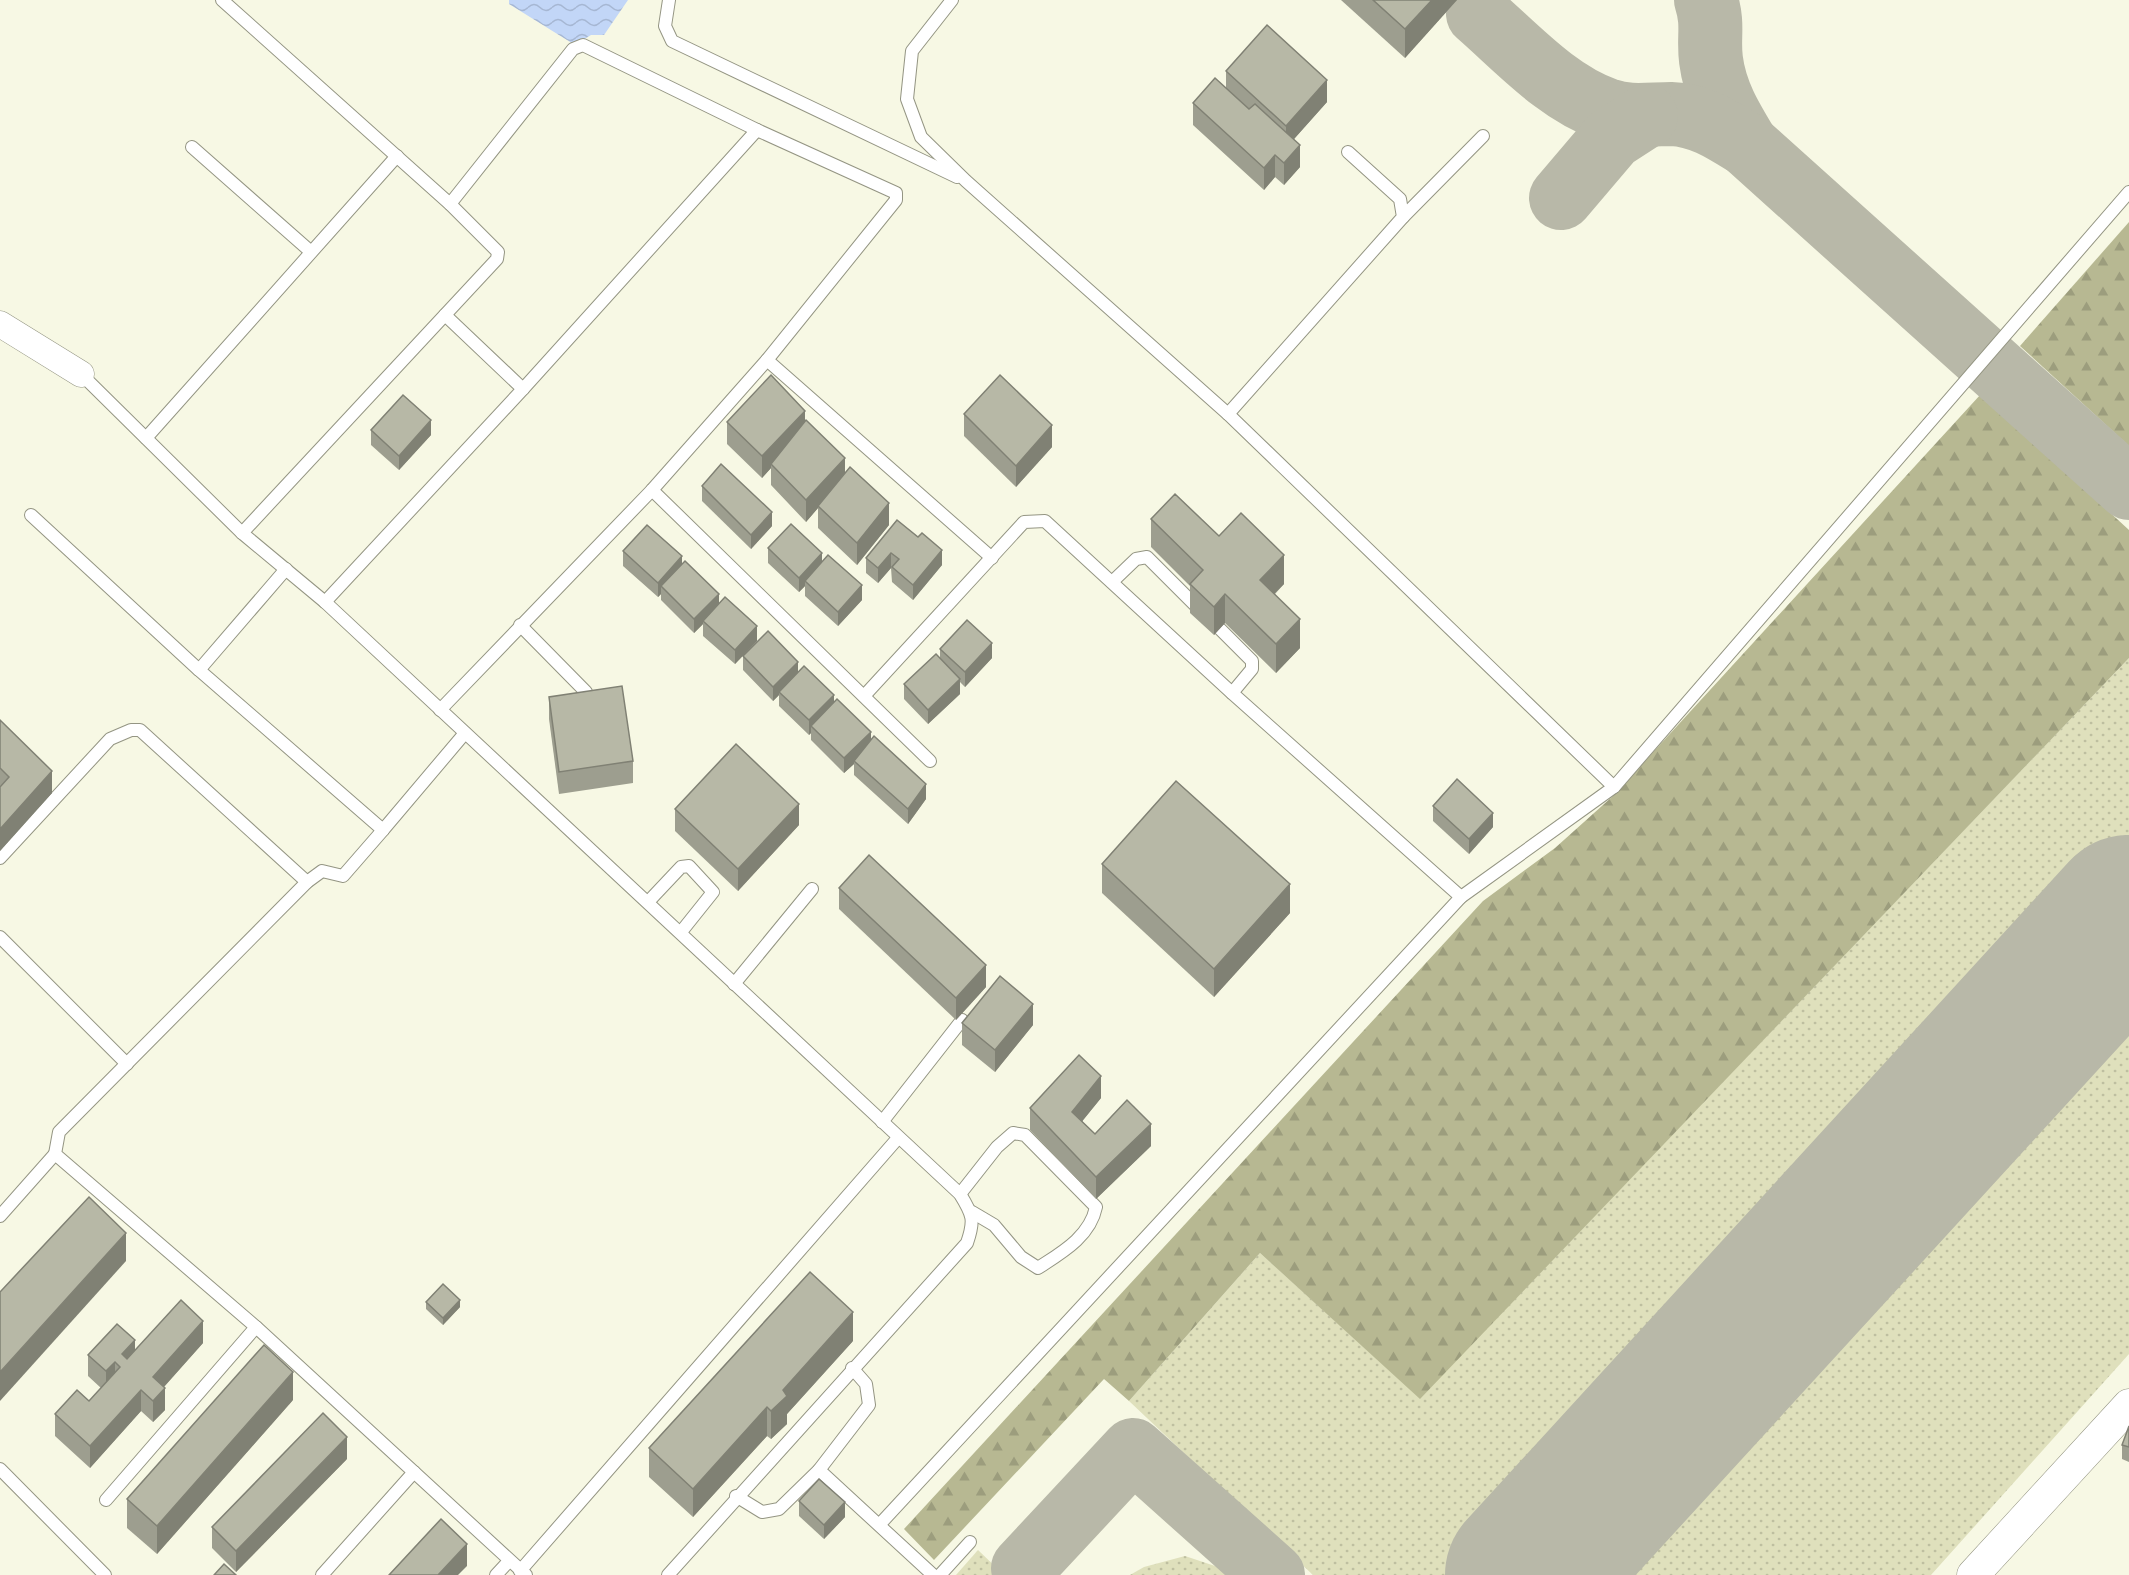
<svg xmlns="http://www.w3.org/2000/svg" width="2129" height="1575" viewBox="0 0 2129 1575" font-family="'Noto Serif',serif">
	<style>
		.grass { fill: url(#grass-dots) }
		.forest { fill: url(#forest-firs) }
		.water { fill: url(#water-waves) }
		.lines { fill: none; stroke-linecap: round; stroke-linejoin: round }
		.taxiway { stroke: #b8b8a8; stroke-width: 64 }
		.runway { stroke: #b8b8a8; stroke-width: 162 }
		.service-casing { stroke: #949583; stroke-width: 14 }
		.minor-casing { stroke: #949583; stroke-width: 27 }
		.tertiary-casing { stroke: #949583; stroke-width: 33 }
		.service { stroke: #fff; stroke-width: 12 }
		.minor { stroke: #fff; stroke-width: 26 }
		.tertiary { stroke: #fff; stroke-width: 32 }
		.wall { fill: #9d9e8f }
		.shaded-wall { fill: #808174 }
		.building { fill: #b7b8a6; stroke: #808174; stroke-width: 1.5 }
	</style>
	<defs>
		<pattern id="grass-dots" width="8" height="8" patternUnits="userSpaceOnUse" patternTransform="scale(1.5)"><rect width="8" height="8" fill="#dfe0bc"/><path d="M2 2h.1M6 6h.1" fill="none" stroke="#bebfa0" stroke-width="1.8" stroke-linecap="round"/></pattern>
		<pattern id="forest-firs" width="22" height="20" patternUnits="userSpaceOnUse" patternTransform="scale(1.5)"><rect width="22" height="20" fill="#b7b892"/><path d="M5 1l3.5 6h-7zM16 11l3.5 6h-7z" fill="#9c9d7d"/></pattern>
		<pattern id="water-waves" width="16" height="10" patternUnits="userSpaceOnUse" patternTransform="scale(1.5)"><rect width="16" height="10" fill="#c2d6f7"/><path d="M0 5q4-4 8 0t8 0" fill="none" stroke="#a6b7d3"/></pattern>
	</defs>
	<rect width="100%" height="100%" fill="#f7f8e4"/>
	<g class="grass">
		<polygon points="2129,658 2129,878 1484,1575 1313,1575 1129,1401 1260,1253 1420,1398"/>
		<polygon points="2129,961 2129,1354 1931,1575 1568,1575"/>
		<polygon points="978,1550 1004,1575 956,1575"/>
		<polygon points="1185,1556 1242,1575 1130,1575 1144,1567"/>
	</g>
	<g class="forest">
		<polygon points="2129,222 2129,446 2020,346"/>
		<polygon points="1981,394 2129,530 2129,658 1420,1399 1260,1253 1129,1401 1104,1379 934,1560 904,1529 1483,901 1555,848 1613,796"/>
	</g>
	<polygon class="water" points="509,0 628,0 604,35 591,35 575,45 509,4"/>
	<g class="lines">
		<g class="taxiway">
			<path d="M1706,0C1714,25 1708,37 1711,60C1715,92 1730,117 1747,145"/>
			<path d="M1478,14C1517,48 1557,93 1607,110C1628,118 1650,114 1671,114C1700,115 1723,130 1747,145L2129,488"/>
			<polyline points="1561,198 1612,138 1646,116"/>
			<polyline points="1023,1568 1133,1450 1273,1575"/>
		</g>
		<polyline class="runway" points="1526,1575 2129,916"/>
		<g class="service-casing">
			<g id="service">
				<polyline points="222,0 450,204 498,252 497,259 242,533"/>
				<polyline points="669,0 665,26 672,41 957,177"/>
				<polyline points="952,0 912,51 907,99 921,137 966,181 1228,414 1614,787"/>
				<polyline points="192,147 310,251"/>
				<polyline points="450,204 573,49 583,45 757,130"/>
				<polyline points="1403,217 1483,136"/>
				<polyline points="445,315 523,389"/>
				<polyline points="767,360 992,558"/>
				<path d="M81,374L242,533L325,602L960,1194C973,1215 975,1220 967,1243L668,1575"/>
				<polyline points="1228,414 1403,217 1400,199 1348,152"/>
				<polyline points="146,438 397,156"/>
				<polyline points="652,490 930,761"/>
				<polyline points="31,515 199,670 383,830 465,733"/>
				<polyline points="1112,582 1136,559 1147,557 1196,606"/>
				<polyline points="325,602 523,389 757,130 896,193 896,200 767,360 652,490 440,710"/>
				<polyline points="520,625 586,692"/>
				<polyline points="1220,629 1252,661 1252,669 1232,693"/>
				<polyline points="199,670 286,569"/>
				<polyline points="864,696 1024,522 1045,521 1232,693 1461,897"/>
				<polyline points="383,830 343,876 322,871 307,882 59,1132 55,1154 256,1327 526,1575"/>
				<polyline points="0,858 110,739 131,730 140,730 307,882"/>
				<polyline points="648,902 681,867 689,866 713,892 681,932"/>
				<polyline points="0,937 127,1064"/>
				<polyline points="734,984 812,889"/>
				<polyline points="882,1122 962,1020"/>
				<path d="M960,1194L997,1147L1013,1133L1025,1135L1096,1207C1090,1237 1061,1253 1038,1268L1021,1257L994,1225L972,1212"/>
				<polyline points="0,1216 55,1154"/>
				<polyline points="0,1469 105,1575"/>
				<polyline points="819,1470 933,1575"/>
				<polyline points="736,1496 762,1512 779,1509 819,1470 869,1405 866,1384 852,1368"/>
				<polyline points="106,1500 256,1327"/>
				<polyline points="880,1524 1461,897 1614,787 2129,192"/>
				<polyline points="520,1571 898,1138"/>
				<polyline points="322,1575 414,1472"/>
				<polyline points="496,1575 509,1561"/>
				<polyline points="940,1575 970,1542"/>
			</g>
		</g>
		<g class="minor-casing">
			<polyline id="minor" points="0,324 81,374"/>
		</g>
		<g class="tertiary-casing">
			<polyline id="tertiary" points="1973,1575 2129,1405"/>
		</g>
		<use href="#service" class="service"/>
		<use href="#minor" class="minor"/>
		<use href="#tertiary" class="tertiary"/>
	</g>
	<g class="wall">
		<polygon points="1341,0 1457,0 1405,58"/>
		<polygon points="1226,71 1327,102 1294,139 1300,167 1284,185 1275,177 1264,190 1193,125 1193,103 1226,88"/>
		<polygon points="964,414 1052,447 1016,487 964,436"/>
		<polygon points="805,421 845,474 889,525 857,565 818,528 818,508 806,522 771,485 771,468 762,478 727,444 727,422"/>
		<polygon points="371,430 431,435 399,470 371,445"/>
		<polygon points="702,486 772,526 751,549 702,501"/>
		<polygon points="1151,519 1284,584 1275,594 1300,648 1276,673 1225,623 1214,635 1190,613 1190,586 1151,547"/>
		<polygon points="897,520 942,565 913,600 892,582 891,568 878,583 866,573 866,558"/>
		<polygon points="768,548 822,562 862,600 838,626 805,596 805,586 799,592 768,563"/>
		<polygon points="623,551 682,564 719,604 757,641 735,664 703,636 703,624 694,633 661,600 661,594 658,597 623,566"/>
		<polygon points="940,649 992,658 965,687 960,682 960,694 928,724 904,699 904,684 940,658"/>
		<polygon points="743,656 798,672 834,702 871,740 926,799 908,824 854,775 854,764 844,773 811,740 811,733 809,735 779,706 779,695 773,701 743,670"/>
		<polygon points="549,697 633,761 633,783 559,794 549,719"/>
		<polygon points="0,720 52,793 0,851"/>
		<polygon points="1433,806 1493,827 1469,854 1433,821"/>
		<polygon points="675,809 799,825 738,891 675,831"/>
		<polygon points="1102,864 1290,913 1214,997 1102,893"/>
		<polygon points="839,888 986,987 956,1020 839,909"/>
		<polygon points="962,1023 1033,1025 995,1072 962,1045"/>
		<polygon points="1101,1098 1082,1121 1095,1134 1151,1146 1096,1199 1030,1130 1030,1108"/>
		<polygon points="426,1302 460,1307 443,1325 426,1309"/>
		<polygon points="853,1341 787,1414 787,1424 771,1439 767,1436 693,1517 649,1477 649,1448"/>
		<polygon points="203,1343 164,1387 165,1410 153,1422 141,1411 90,1468 55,1436 55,1414 89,1401 101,1388 88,1376 88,1355 135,1351"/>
		<polygon points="293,1400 157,1554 127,1528 127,1499"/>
		<polygon points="2129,1426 2129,1462 2122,1459 2122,1445"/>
		<polygon points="347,1459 236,1572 212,1548 212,1527"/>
		<polygon points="799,1501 845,1517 824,1539 799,1516"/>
	</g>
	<g class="shaded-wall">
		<polygon points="1432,0 1457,0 1405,58 1405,29"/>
		<polygon points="1327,80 1327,102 1286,148 1286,126"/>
		<polygon points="1300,145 1300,167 1284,185 1284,163"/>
		<polygon points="1275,155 1275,177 1264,190 1264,168"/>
		<polygon points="805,411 805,433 771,464 771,468 762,478 762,456"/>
		<polygon points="431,420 431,435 399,470 399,456"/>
		<polygon points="1052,425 1052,447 1016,487 1016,466"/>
		<polygon points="845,458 845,479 818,506 818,508 806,522 806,500"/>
		<polygon points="889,503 889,525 857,565 857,543"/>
		<polygon points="772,512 772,526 751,549 751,535"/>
		<polygon points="942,550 942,565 913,600 913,585"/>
		<polygon points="822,553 822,568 805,581 805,586 799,592 799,578"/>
		<polygon points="891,553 891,568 878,583 878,568"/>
		<polygon points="1284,555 1284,584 1260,608 1260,580"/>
		<polygon points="682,556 682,570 661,586 661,594 658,597 658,583"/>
		<polygon points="862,585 862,600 838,626 838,612"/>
		<polygon points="719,594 719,609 703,621 703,624 694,633 694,619"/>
		<polygon points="1225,594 1225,623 1214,635 1214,607"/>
		<polygon points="1300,619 1300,648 1276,673 1276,644"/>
		<polygon points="757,626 757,641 735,664 735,650"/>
		<polygon points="992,643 992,658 965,687 965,672"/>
		<polygon points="798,662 798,677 779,692 779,695 773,701 773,687"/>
		<polygon points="960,679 960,694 928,724 928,710"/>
		<polygon points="834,695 834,709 811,726 811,733 809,735 809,720"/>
		<polygon points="871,732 871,746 854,761 854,764 844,773 844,758"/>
		<polygon points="52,771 52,793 0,851 0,829"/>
		<polygon points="926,784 926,799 908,824 908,809"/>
		<polygon points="799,804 799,825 738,891 738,869"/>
		<polygon points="1493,813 1493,827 1469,854 1469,839"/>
		<polygon points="1290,884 1290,913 1214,997 1214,969"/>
		<polygon points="986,965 986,987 956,1020 956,998"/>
		<polygon points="1033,1004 1033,1025 995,1072 995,1050"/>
		<polygon points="1101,1076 1101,1098 1072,1134 1072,1112"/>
		<polygon points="1151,1124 1151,1146 1096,1199 1096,1177"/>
		<polygon points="126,1233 126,1261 0,1401 0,1372"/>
		<polygon points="460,1300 460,1307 443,1325 443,1318"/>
		<polygon points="853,1312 853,1341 787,1414 787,1424 771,1439 771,1411 783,1390"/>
		<polygon points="203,1321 203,1343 153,1399 153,1377"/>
		<polygon points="135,1340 135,1362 122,1376 122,1354"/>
		<polygon points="115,1362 115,1384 106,1393 106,1371"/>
		<polygon points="293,1372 293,1400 157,1554 157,1526"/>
		<polygon points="165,1388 165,1410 153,1422 153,1401"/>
		<polygon points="141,1390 141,1411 90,1468 90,1446"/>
		<polygon points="767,1407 767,1436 693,1517 693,1489"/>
		<polygon points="347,1437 347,1459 236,1572 236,1551"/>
		<polygon points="845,1502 845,1517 824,1539 824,1525"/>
		<polygon points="467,1544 467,1566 458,1575 438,1575"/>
	</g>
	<g class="building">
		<polygon points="1373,0 1432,0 1405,29"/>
		<polygon points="1267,25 1327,80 1286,126 1226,71"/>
		<polygon points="1215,78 1249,109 1255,104 1300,145 1284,163 1275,155 1264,168 1193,103"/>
		<polygon points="771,375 805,411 762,456 727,422"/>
		<polygon points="1000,375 1052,425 1016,466 964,414"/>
		<polygon points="403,395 431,420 399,456 371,430"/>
		<polygon points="806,420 845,458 806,500 771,464"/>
		<polygon points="721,464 772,512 751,535 702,486"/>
		<polygon points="850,467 889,503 857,543 818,506"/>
		<polygon points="1175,494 1219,536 1241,513 1284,555 1260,580 1300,619 1276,644 1225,594 1214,607 1190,584 1203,570 1151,519"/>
		<polygon points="897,520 918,537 922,533 942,550 913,585 892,567 899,559 891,553 878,568 866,558"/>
		<polygon points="791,524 822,553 799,578 768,548"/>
		<polygon points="647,525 682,556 658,583 623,551"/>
		<polygon points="828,555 862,585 838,612 805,581"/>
		<polygon points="685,561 719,594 694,619 661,586"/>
		<polygon points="725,597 757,626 735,650 703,621"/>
		<polygon points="967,620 992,643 965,672 940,649"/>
		<polygon points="768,631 798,662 773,687 743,656"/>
		<polygon points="936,654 960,679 928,710 904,684"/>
		<polygon points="804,666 834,695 809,720 779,692"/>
		<polygon points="622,686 633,761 559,772 549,697"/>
		<polygon points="837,699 871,732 844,758 811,726"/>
		<polygon points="0,720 52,771 0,829 0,787 9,777 0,768"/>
		<polygon points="874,736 926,784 908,809 854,761"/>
		<polygon points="736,744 799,804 738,869 675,809"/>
		<polygon points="1457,779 1493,813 1469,839 1433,806"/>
		<polygon points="1176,781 1290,884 1214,969 1102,864"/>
		<polygon points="869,855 986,965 956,998 839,888"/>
		<polygon points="1000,976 1033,1004 995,1050 962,1023"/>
		<polygon points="1079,1055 1101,1076 1072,1112 1095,1134 1127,1100 1151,1124 1096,1177 1030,1108"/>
		<polygon points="89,1197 126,1233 0,1372 0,1292"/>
		<polygon points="810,1272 853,1312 783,1390 787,1396 771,1411 767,1407 693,1489 649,1448"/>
		<polygon points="443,1284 460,1300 443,1318 426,1302"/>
		<polygon points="181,1300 203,1321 153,1377 165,1388 153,1401 141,1390 90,1446 55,1414 77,1390 89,1401 120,1367 115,1362 106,1371 88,1355 117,1324 135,1340 122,1354 127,1359"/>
		<polygon points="264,1345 293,1372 157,1526 127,1499"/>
		<polygon points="323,1413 347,1437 236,1551 212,1527"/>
		<polygon points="2129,1426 2129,1447 2122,1445"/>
		<polygon points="819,1479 845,1502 824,1525 799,1501"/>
		<polygon points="441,1519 467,1544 438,1575 389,1575"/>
		<polygon points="224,1564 236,1575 214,1575"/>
	</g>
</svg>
